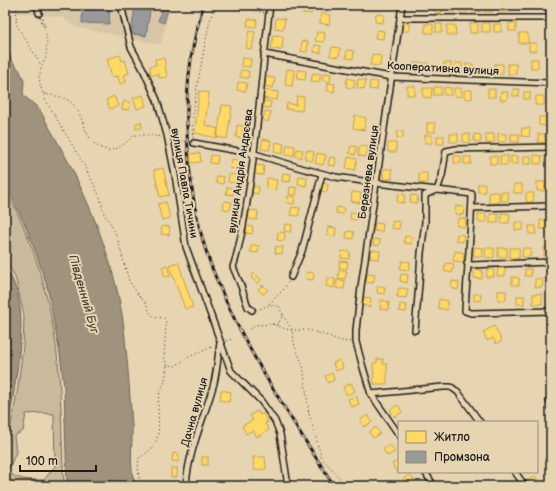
<svg xmlns="http://www.w3.org/2000/svg" width="556" height="491" viewBox="0 0 556 491" font-family="'Balsamiq Sans',sans-serif">
	<style>
		.built { fill: #d8c7a7 }
		.green { fill: #caba9d; stroke: #736b5c; fill-rule: evenodd }
		.water { fill: #9f937d; stroke: #6b6356 }
		.homes { fill: #ffd966; stroke: #bba050 }
		.industry { fill: #999; stroke: #747474 }
		.lines { fill: none; stroke-linecap: round; stroke-linejoin: round }
		.minor-casing { stroke: #1c1c1c; stroke-width: 8 }
		.path { stroke: #1c1c1c; stroke-width: 1; stroke-dasharray: 1 3; stroke-linecap: butt }
		.minor { stroke: #e7d5b2; stroke-width: 5 }
		.rail-casing { stroke: #1c1c1c; stroke-width: 3 }
		.rail { stroke: #e7d5b2; stroke-width: 1.5; stroke-dasharray: 4.5; stroke-linecap: butt }
		.labels { text-anchor: middle; stroke-width: 4; stroke-linejoin: round; paint-order: stroke }
		.street-label { font-size: 11px; fill: #1c1c1c; stroke: #e7d5b2 }
		.water-label { font-size: 12px; font-style: italic; fill: #4a463e; stroke: #e7d5b2 }
	</style>
	<rect width="100%" height="100%" fill="#e7d5b2"/>
	<filter id="ink" filterUnits="userSpaceOnUse"><feTurbulence type="fractalNoise" baseFrequency=".025" numOctaves="2"/><feDisplacementMap in="SourceGraphic" scale="8" xChannelSelector="R" yChannelSelector="G"/><feConvolveMatrix kernelMatrix="1 2 1 2 8 2 1 2 1" color-interpolation-filters="sRGB"/></filter>
	<g filter="url(#ink)">
		<polygon class="built" points="10,5 170,5 161,45 76,27 61,17 11,12"/>
		<path class="green" d="M5,189C38,247 57,322 60,389C62,421 62,454 64,486H5V447L12,421L18,387L23,346L24,316L16,280L13,273L5,261ZM41,413L54,414L55,466L44,480C31,480 17,481 8,471L16,452L14,436L23,431L26,414Z"/>
		<g class="water">
			<path d="M5,38L11,60L20,71L24,81L23,93L24,96L36,106L41,112C50,130 61,147 70,165C96,217 120,280 125,338C128,367 130,397 132,426C133,446 128,467 136,486H67L64,388L60,354L48,290L37,256L26,227L5,183Z"/>
			<path d="M5,267C27,297 21,337 17,371C14,393 11,414 5,435Z"/>
		</g>
		<g class="homes">
			<polygon points="276,5 287,5 286,9 276,9"/>
			<rect x="435" y="5" width="7" height="8"/>
			<rect x="449" y="5" width="6" height="7"/>
			<rect x="460" y="5" width="7" height="8"/>
			<rect x="472" y="5" width="8" height="7"/>
			<rect x="484" y="5" width="8" height="7"/>
			<rect x="499" y="5" width="8" height="7"/>
			<polygon points="303,6 312,8 311,14 302,13"/>
			<polygon points="321,13 330,15 329,25 320,23"/>
			<polygon points="376,14 384,15 383,23 375,22"/>
			<polygon points="276,18 285,19 283,29 275,28"/>
			<polygon points="248,19 257,20 256,27 247,26"/>
			<rect x="403" y="23" width="6" height="8"/>
			<rect x="470" y="23" width="8" height="10"/>
			<rect x="482" y="23" width="8" height="9"/>
			<rect x="509" y="23" width="7" height="8"/>
			<rect x="425" y="24" width="8" height="9"/>
			<rect x="436" y="24" width="6" height="8"/>
			<rect x="494" y="24" width="7" height="8"/>
			<polygon points="447,25 455,25 456,35 447,35"/>
			<polygon points="377,30 384,31 383,39 375,38"/>
			<polygon points="249,31 255,32 252,49 246,48"/>
			<polygon points="317,32 325,33 324,42 315,41"/>
			<rect x="519" y="33" width="9" height="10"/>
			<polygon points="273,35 283,36 282,50 271,49"/>
			<polygon points="302,41 308,42 307,52 301,51"/>
			<rect x="529" y="43" width="7" height="8"/>
			<polygon points="315,45 321,46 321,53 314,52"/>
			<polygon points="332,47 340,48 339,57 330,56"/>
			<polygon points="347,50 354,51 353,59 346,58"/>
			<polygon points="372,54 381,56 380,66 370,65"/>
			<polygon points="120,55 122,61 125,60 129,73 124,75 126,82 120,84 118,76 112,77 107,59"/>
			<polygon points="164,58 167,77 159,78 159,74 151,75 150,66 156,65 155,59"/>
			<polygon points="242,58 251,59 250,67 241,66"/>
			<rect x="531" y="59" width="7" height="9"/>
			<rect x="414" y="63" width="7" height="8"/>
			<rect x="423" y="63" width="6" height="7"/>
			<rect x="444" y="63" width="7" height="8"/>
			<rect x="455" y="63" width="7" height="9"/>
			<rect x="466" y="64" width="7" height="8"/>
			<rect x="495" y="64" width="8" height="10"/>
			<rect x="508" y="64" width="8" height="10"/>
			<polygon points="287,69 294,70 292,86 285,85"/>
			<polygon points="241,70 249,71 248,78 240,77"/>
			<polygon points="298,70 306,71 305,80 297,79"/>
			<polygon points="313,73 321,74 319,82 311,81"/>
			<polygon points="324,73 331,74 330,82 322,80"/>
			<polygon points="266,77 275,78 273,88 265,86"/>
			<polygon points="347,78 355,80 354,88 346,87"/>
			<polygon points="358,79 366,80 364,89 357,88"/>
			<polygon points="370,81 378,82 377,90 369,89"/>
			<polygon points="238,82 247,83 246,91 237,90"/>
			<polygon points="328,83 335,84 334,92 327,91"/>
			<rect x="407" y="86" width="8" height="9"/>
			<rect x="434" y="87" width="7" height="8"/>
			<polygon points="444,87 451,88 451,95 444,95"/>
			<polygon points="423,88 432,88 431,98 423,97"/>
			<polygon points="454,88 461,88 461,97 454,96"/>
			<rect x="488" y="89" width="7" height="8"/>
			<rect x="513" y="89" width="6" height="7"/>
			<polygon points="263,90 278,92 277,100 262,98"/>
			<polygon points="464,90 472,90 472,99 464,98"/>
			<polygon points="199,91 209,93 205,125 218,129 216,138 195,133"/>
			<polygon points="501,92 508,92 507,100 500,100"/>
			<rect x="524" y="92" width="6" height="7"/>
			<polygon points="143,95 146,106 137,109 133,98"/>
			<polygon points="114,96 118,106 110,109 106,100"/>
			<polygon points="297,96 304,97 302,111 286,109 287,103 296,105"/>
			<polygon points="536,96 544,96 544,105 535,105"/>
			<polygon points="260,100 271,102 270,108 259,107"/>
			<polygon points="124,101 131,103 129,110 122,109"/>
			<polygon points="222,105 232,106 227,139 217,137"/>
			<polygon points="265,111 271,112 268,122 263,120"/>
			<polygon points="355,115 366,118 364,130 353,128"/>
			<polygon points="539,117 546,117 546,126 539,125"/>
			<polygon points="141,122 142,128 136,129 135,124"/>
			<rect x="427" y="123" width="8" height="9"/>
			<polygon points="237,125 243,126 242,138 236,137"/>
			<polygon points="522,128 530,128 529,137 521,136"/>
			<polygon points="397,131 403,132 403,138 397,138"/>
			<polygon points="498,133 506,134 506,142 498,142"/>
			<rect x="450" y="134" width="8" height="8"/>
			<polygon points="463,134 470,134 470,143 463,142"/>
			<polygon points="474,134 481,135 481,142 474,142"/>
			<rect x="486" y="134" width="8" height="9"/>
			<rect x="511" y="134" width="8" height="8"/>
			<rect x="538" y="134" width="7" height="8"/>
			<rect x="425" y="135" width="7" height="8"/>
			<rect x="437" y="136" width="7" height="8"/>
			<polygon points="263,139 271,141 269,150 261,149"/>
			<polygon points="276,142 284,144 282,154 274,152"/>
			<rect x="388" y="143" width="8" height="9"/>
			<polygon points="287,145 295,146 293,156 285,155"/>
			<polygon points="351,146 357,147 355,155 349,153"/>
			<polygon points="360,146 368,147 366,157 358,155"/>
			<polygon points="297,149 303,150 301,158 295,156"/>
			<polygon points="307,150 314,152 312,161 305,159"/>
			<polygon points="200,153 201,162 191,163 190,154"/>
			<polygon points="317,153 326,155 323,165 315,163"/>
			<polygon points="211,155 218,156 217,164 210,163"/>
			<polygon points="534,155 542,156 541,164 534,164"/>
			<polygon points="545,155 551,156 551,163 545,162"/>
			<rect x="454" y="156" width="7" height="7"/>
			<rect x="490" y="156" width="7" height="8"/>
			<rect x="500" y="156" width="8" height="9"/>
			<rect x="511" y="156" width="7" height="8"/>
			<rect x="524" y="156" width="7" height="8"/>
			<polygon points="330,157 336,158 335,166 328,165"/>
			<polygon points="348,157 357,159 355,170 346,168"/>
			<rect x="464" y="157" width="7" height="7"/>
			<polygon points="232,159 241,161 239,170 230,168"/>
			<polygon points="255,165 264,166 263,175 254,174"/>
			<polygon points="163,168 169,195 160,197 154,170"/>
			<rect x="383" y="169" width="9" height="10"/>
			<polygon points="283,173 291,174 290,182 282,181"/>
			<rect x="419" y="173" width="8" height="10"/>
			<polygon points="229,174 237,175 236,183 228,182"/>
			<polygon points="217,176 224,177 223,184 216,183"/>
			<polygon points="299,176 307,177 306,186 298,184"/>
			<polygon points="267,178 277,180 275,190 266,188"/>
			<rect x="537" y="182" width="8" height="9"/>
			<polygon points="320,183 328,184 327,192 319,191"/>
			<rect x="478" y="184" width="7" height="8"/>
			<rect x="514" y="184" width="8" height="9"/>
			<polygon points="253,186 259,187 258,194 252,193"/>
			<polygon points="227,187 234,188 233,195 226,194"/>
			<polygon points="290,187 297,188 296,195 289,194"/>
			<polygon points="352,192 361,193 360,203 351,201"/>
			<rect x="489" y="192" width="10" height="11"/>
			<rect x="501" y="192" width="7" height="9"/>
			<polygon points="526,193 534,193 533,202 526,202"/>
			<polygon points="398,194 405,195 404,203 397,202"/>
			<polygon points="411,195 418,196 417,203 410,202"/>
			<polygon points="288,196 295,197 294,204 287,203"/>
			<polygon points="224,201 232,202 230,210 223,209"/>
			<polygon points="166,202 170,218 162,220 158,204"/>
			<polygon points="456,206 464,207 463,215 455,214"/>
			<polygon points="292,207 300,208 298,216 290,215"/>
			<polygon points="337,207 344,208 343,214 336,213"/>
			<polygon points="249,210 258,211 257,220 248,219"/>
			<polygon points="351,212 358,213 357,220 350,219"/>
			<polygon points="501,213 510,214 509,223 501,223"/>
			<rect x="478" y="214" width="8" height="8"/>
			<rect x="490" y="214" width="8" height="9"/>
			<polygon points="458,218 466,219 465,227 457,226"/>
			<polygon points="540,220 548,220 547,229 540,229"/>
			<polygon points="393,221 400,222 399,229 391,228"/>
			<rect x="515" y="222" width="8" height="8"/>
			<polygon points="375,223 383,224 382,232 374,231"/>
			<polygon points="285,224 292,225 291,232 284,231"/>
			<polygon points="162,226 170,227 169,235 161,234"/>
			<polygon points="247,226 253,227 252,234 246,233"/>
			<rect x="529" y="226" width="7" height="8"/>
			<polygon points="328,227 336,228 335,236 327,235"/>
			<polygon points="347,231 354,232 353,239 346,238"/>
			<polygon points="278,232 285,233 284,241 277,240"/>
			<polygon points="457,234 464,235 463,242 456,241"/>
			<polygon points="405,236 412,237 411,244 404,243"/>
			<polygon points="374,239 380,240 379,246 373,245"/>
			<polygon points="252,245 259,246 258,253 250,252"/>
			<polygon points="276,246 283,247 282,254 275,253"/>
			<polygon points="474,247 483,248 482,257 474,256"/>
			<polygon points="485,248 494,248 494,258 485,257"/>
			<rect x="498" y="248" width="9" height="9"/>
			<rect x="510" y="248" width="9" height="10"/>
			<polygon points="523,248 531,248 530,257 522,257"/>
			<rect x="544" y="248" width="7" height="8"/>
			<polygon points="372,250 380,251 379,259 370,258"/>
			<polygon points="342,251 350,252 349,259 341,258"/>
			<polygon points="455,251 464,253 463,262 453,261"/>
			<polygon points="340,261 348,262 347,269 339,268"/>
			<polygon points="402,261 410,262 409,270 400,269"/>
			<polygon points="178,262 193,307 185,309 169,265"/>
			<polygon points="446,263 454,264 452,273 444,271"/>
			<polygon points="167,265 170,276 165,277 162,267"/>
			<polygon points="498,268 505,268 505,276 497,276"/>
			<polygon points="474,269 482,270 482,279 474,278"/>
			<polygon points="487,269 494,269 494,277 486,277"/>
			<rect x="525" y="269" width="6" height="7"/>
			<polygon points="339,270 347,271 345,279 338,278"/>
			<polygon points="307,272 314,273 313,280 306,279"/>
			<polygon points="254,273 261,280 258,284 251,277"/>
			<polygon points="367,274 375,275 373,283 366,282"/>
			<polygon points="401,274 408,275 407,283 400,281"/>
			<polygon points="512,277 519,278 519,285 512,285"/>
			<polygon points="327,278 335,279 334,288 326,286"/>
			<polygon points="535,279 543,279 542,287 535,287"/>
			<polygon points="337,280 345,281 344,289 336,288"/>
			<polygon points="452,281 459,282 458,290 451,288"/>
			<polygon points="263,285 268,290 263,294 258,289"/>
			<polygon points="378,286 385,287 384,294 377,293"/>
			<polygon points="399,288 408,289 406,298 397,297"/>
			<rect x="498" y="291" width="8" height="9"/>
			<polygon points="474,294 481,294 480,301 474,301"/>
			<rect x="533" y="294" width="9" height="10"/>
			<rect x="517" y="296" width="7" height="8"/>
			<polygon points="363,297 371,298 370,307 361,305"/>
			<polygon points="439,299 448,301 447,310 438,308"/>
			<polygon points="381,300 389,302 388,310 380,309"/>
			<polygon points="400,304 407,305 406,312 399,311"/>
			<polygon points="494,326 502,341 496,344 493,338 487,341 483,332"/>
			<polygon points="377,359 383,359 383,364 387,364 387,384 374,384 373,363 377,363"/>
			<polygon points="340,360 343,368 336,371 333,363"/>
			<polygon points="332,373 334,380 328,383 325,376"/>
			<polygon points="351,383 355,391 347,395 343,387"/>
			<polygon points="221,390 231,392 229,402 220,400"/>
			<polygon points="356,396 359,404 351,407 348,399"/>
			<polygon points="398,405 402,412 395,417 390,410"/>
			<polygon points="258,411 260,415 263,413 268,422 265,423 269,430 257,437 253,430 246,434 242,426 253,420 250,415"/>
			<polygon points="368,415 372,422 364,427 360,420"/>
			<polygon points="376,427 380,434 373,438 369,432"/>
			<polygon points="390,445 395,452 387,456 383,449"/>
			<polygon points="173,453 179,454 178,462 172,461"/>
			<rect x="202" y="457" width="6" height="8"/>
			<polygon points="253,457 265,457 266,469 254,470"/>
			<polygon points="399,460 399,470 396,471 392,464"/>
			<rect x="171" y="468" width="6" height="9"/>
			<polygon points="410,475 415,481 407,486 403,479"/>
			<polygon points="535,476 540,483 535,486 531,486 527,481"/>
		</g>
		<g class="industry">
			<polygon points="82,5 110,5 109,24 82,23"/>
			<polygon points="135,5 151,5 146,36 131,34"/>
			<polygon points="163,5 167,5 165,9 168,10 164,23 158,21"/>
		</g>
		<g class="lines">
			<g class="minor-casing">
				<g id="minor">
					<polyline points="37,5 39,13"/>
					<polyline points="121,5 131,47 143,69 157,100 167,135 175,175 186,247 231,371 261,401 275,421 280,434 288,486"/>
					<polyline points="549,5 551,20"/>
					<polyline points="400,18 551,18"/>
					<polyline points="264,54 391,77 551,83"/>
					<path d="M194,143L255,154L301,168L336,177L376,183L472,194C471,233 467,272 465,311L471,313L551,311"/>
					<polyline points="437,190 442,176 446,151 456,149 551,147"/>
					<polyline points="472,208 551,206"/>
					<polyline points="467,263 471,265 551,262"/>
					<polyline points="291,277 302,251 322,174"/>
					<path d="M252,310L248,307L241,286L233,267C241,244 244,220 248,196C258,132 262,68 270,5"/>
					<polyline points="415,330 419,284 421,253 425,222 425,195 436,190"/>
					<polyline points="371,394 443,387 451,387 458,392 480,422"/>
					<polyline points="549,400 551,403"/>
					<polyline points="399,435 371,394 364,371 356,342 356,330 361,287 402,5"/>
					<polyline points="425,472 434,486"/>
					<polyline points="515,472 525,486"/>
					<path d="M186,486C188,451 205,416 214,383C217,370 218,356 220,343"/>
				</g>
			</g>
			<g class="path">
				<polyline points="17,5 16,24 41,65"/>
				<polyline points="236,5 264,13"/>
				<polyline points="40,17 43,26"/>
				<polyline points="43,18 47,40 46,57 42,66 39,77 40,84 45,99 83,163 100,197 104,214 111,224 117,237 129,281 139,296 147,304 149,311 154,317 164,318 166,322 164,357 167,365 175,366 189,357 214,346"/>
				<path d="M44,94C51,95 61,96 68,100C84,110 82,134 96,145C98,147 102,148 104,149C114,154 127,142 134,135H151L162,137"/>
				<path d="M193,138C191,116 196,93 200,71C204,49 208,27 214,5"/>
				<polyline points="173,140 189,142"/>
				<polyline points="269,304 284,289 289,281"/>
				<polyline points="283,315 292,330 295,347 303,365 309,414 322,459 331,468 346,486"/>
				<polyline points="272,324 289,330 309,330 331,337 341,341 351,342"/>
				<polyline points="250,329 256,325 278,324 283,315 279,306 269,305 257,310"/>
				<polyline points="226,341 232,339"/>
				<path d="M141,486C139,478 137,467 139,458C168,442 155,421 159,395C160,391 162,387 164,384C166,378 166,371 167,365"/>
			</g>
			<use href="#minor" class="minor"/>
			<g class="rail-casing">
				<path id="rail" d="M203,5C201,16 197,26 195,37C179,111 187,209 216,278C246,352 292,419 334,486"/>
			</g>
			<use href="#rail" class="rail"/>
		</g>
	</g>
	<g class="labels">
		<g class="street-label">
			<text transform="translate(443 68) rotate(3)" y="4">Кооперативна вулиця</text>
			<text transform="translate(240 171) rotate(-82)" y="4">вулиця Андрія Андрєєва</text>
			<text transform="translate(368 172) rotate(-82)" y="4">Березнева вулиця</text>
			<text transform="translate(185 183) rotate(80)" y="4">вулиця Павла Тичини</text>
			<text transform="translate(194 412) rotate(-74)" y="4">Дачна вулиця</text>
		</g>
		<g class="water-label">
			<text transform="translate(84 294) rotate(74)" y="4">Південний Буг</text>
		</g>
	</g>
	<rect width="556" height="491" fill="none" stroke="#e7d5b2" stroke-width="20"/>
	<rect x="10" y="10" width="536" height="471" fill="none" stroke="#1c1c1c" stroke-width="1.5" filter="url(#ink)"/>
	<rect x="398" y="421" width="140" height="52" fill="#e7d5b2" stroke="#968b76"/>
	<rect x="406" y="431" width="20" height="12" fill="#ffd966" stroke="#968b76"/>
	<text x="434" y="441" font-size="12" fill="#1c1c1c">Житло</text>
	<rect x="406" y="451" width="20" height="12" fill="#999999" stroke="#968b76"/>
	<text x="434" y="461" font-size="12" fill="#1c1c1c">Промзона</text>
	<path d="M20 465v6h76v-6" fill="none" stroke="#1c1c1c" stroke-width="2"/>
	<text x="26" y="465" font-size="12" fill="#1c1c1c" stroke="#e7d5b2" stroke-width="3" paint-order="stroke">100 m</text>
</svg>
